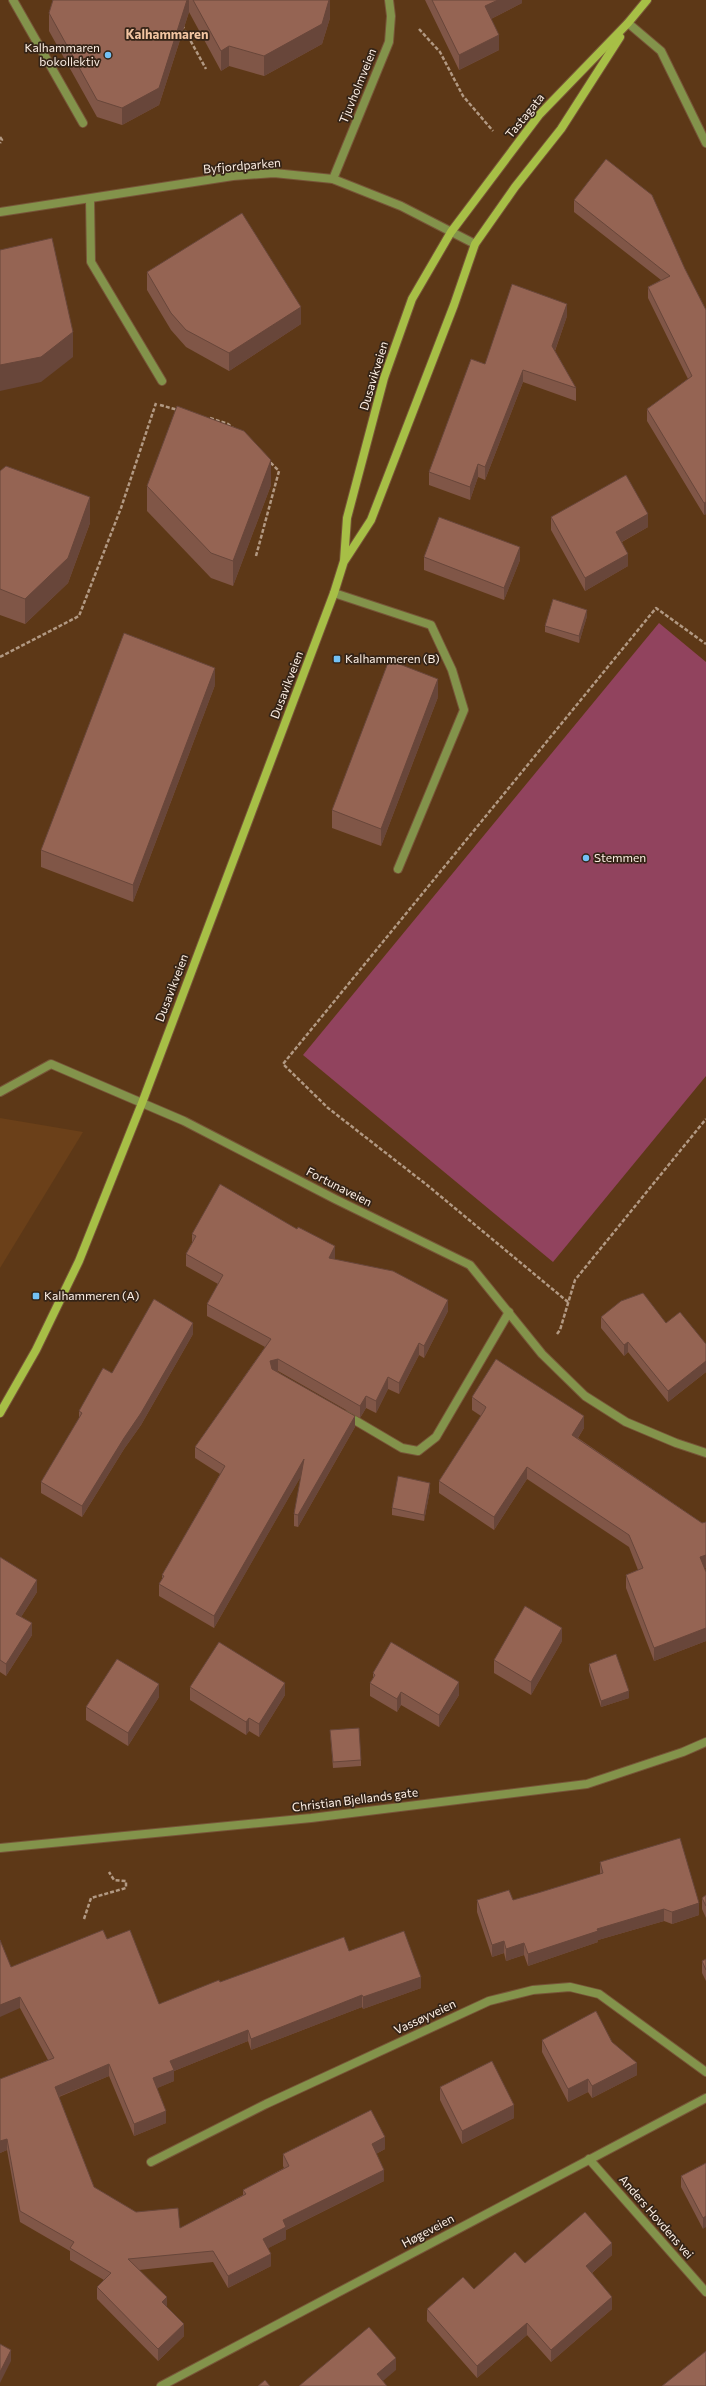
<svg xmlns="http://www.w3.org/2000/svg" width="706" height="2386" viewBox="0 0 706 2386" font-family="Commissioner,sans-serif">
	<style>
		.built { fill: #6b4019 }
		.garden { fill: #91435e }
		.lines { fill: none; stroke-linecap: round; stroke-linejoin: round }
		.lane-casing { stroke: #775538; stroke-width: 10 }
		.street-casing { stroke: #775538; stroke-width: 10 }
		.secondary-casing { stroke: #775538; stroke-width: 10 }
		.path { stroke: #b29983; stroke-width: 2.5; stroke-dasharray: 4 2; stroke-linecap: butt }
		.lane { stroke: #83934b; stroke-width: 8 }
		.street { stroke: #83934b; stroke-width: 8 }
		.secondary { stroke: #a7bf46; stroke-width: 8 }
		.wall { fill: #805647 }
		.shaded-wall { fill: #68463a }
		.building { fill: #956453; stroke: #68463a }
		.poi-dot { fill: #73c1f5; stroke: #352417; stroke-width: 1.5 }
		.labels { text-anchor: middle; stroke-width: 3.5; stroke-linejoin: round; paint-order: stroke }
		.poi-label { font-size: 12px; fill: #fef0e5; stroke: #352417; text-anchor: start }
		.street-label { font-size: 12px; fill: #fef0e5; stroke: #352417 }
		.neighbourhood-label { font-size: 13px; font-weight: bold; fill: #f2c5a2; stroke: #352417 }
	</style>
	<rect width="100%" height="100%" fill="#5d3817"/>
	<polygon class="built" points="0,1118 83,1132 0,1268"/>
	<polygon class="garden" points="659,623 706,662 706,1076 553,1262 303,1055"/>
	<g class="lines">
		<g class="lane-casing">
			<g id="lane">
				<polyline points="13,0 83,123"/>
				<polyline points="90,199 91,262 162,381"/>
				<polyline points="334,593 431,625 452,670 464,710 398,869"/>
				<polyline points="0,1092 51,1064 142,1103"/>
			</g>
		</g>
		<g class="street-casing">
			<g id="street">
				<polyline points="628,23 661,51 706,143"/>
				<polyline points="333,179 389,42 391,16 389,0"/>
				<polyline points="0,212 233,176 274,173 333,179 401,206 475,244"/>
				<polyline points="142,1103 184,1121 335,1199 470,1265 542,1354 585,1396 626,1422 676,1443 706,1453"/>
				<polyline points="346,1415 402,1448 418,1451 436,1437 509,1312"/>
				<polyline points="0,1848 311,1818 587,1784 683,1752 706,1742"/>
				<polyline points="589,2159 706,2292"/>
				<polyline points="151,2162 266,2104 489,2001 533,1990 570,1987 599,1994 706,2072"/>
				<polyline points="161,2386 706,2098"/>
			</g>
		</g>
		<g class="secondary-casing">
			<g id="secondary">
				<polyline points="345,560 371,520 454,305 475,244 515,187 561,129 620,37"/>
				<polyline points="0,1413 36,1350 79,1261 142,1103 334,593 344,561 347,518 384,378 412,299 451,232 539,115 628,23 647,0"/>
			</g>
		</g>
		<g class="path">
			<polyline points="182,25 206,69"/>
			<polyline points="419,29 440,52 463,96 493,131"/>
			<polyline points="0,137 2,140 0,143"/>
			<polyline points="160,405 178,410"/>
			<polyline points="210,418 228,424 233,428"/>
			<polyline points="256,556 279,471 270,462"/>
			<polyline points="0,657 79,616 121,508 156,403"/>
			<polyline points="568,1302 427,1185 328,1108 283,1064 656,608 706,644"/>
			<polyline points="557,1334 560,1330 575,1280 706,1119"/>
			<polyline points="84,1919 91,1898 126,1888 126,1881 114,1880 109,1872"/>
		</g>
		<use href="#lane" class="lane"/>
		<use href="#street" class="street"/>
		<use href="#secondary" class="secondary"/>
	</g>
	<g class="wall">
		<polygon points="53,0 330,0 330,18 322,44 264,76 229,66 221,71 189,12 159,105 122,125 97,117 49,31 49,13"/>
		<polygon points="425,0 522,0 522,3 491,19 499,50 459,70"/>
		<polygon points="574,200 685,269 706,310 706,514 704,515 647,421 647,409 688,379 648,298 648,287 661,280 574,212"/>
		<polygon points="147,272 301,324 229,371 186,347 171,330 147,290"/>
		<polygon points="567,316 555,351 576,388 576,401 523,382 485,480 478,477 470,500 429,485 429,472 485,364"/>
		<polygon points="0,471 90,523 68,583 25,624 0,615"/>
		<polygon points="271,485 233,586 211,578 147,511 147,486"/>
		<polygon points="551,517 648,527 622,542 628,566 585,591 551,530"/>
		<polygon points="424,557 520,560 504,600 424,570"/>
		<polygon points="587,616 579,643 545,632 545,626"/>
		<polygon points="215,685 133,902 41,867 41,850"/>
		<polygon points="438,697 381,846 332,828 332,810"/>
		<polygon points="192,1234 335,1258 334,1259 448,1311 424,1358 419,1355 399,1394 388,1389 376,1413 366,1408 360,1418 278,1371 277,1371 355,1427 298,1527 294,1526 294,1514 301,1476 214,1628 159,1596 159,1584 162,1579 162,1575 220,1474 195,1458 195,1447 265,1347 207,1316 207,1304 218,1284 186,1266 186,1254 192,1243"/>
		<polygon points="601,1317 666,1323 706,1344 706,1372 668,1402 628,1352 624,1356 601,1328"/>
		<polygon points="193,1334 141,1425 124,1449 82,1517 41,1493 41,1482 79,1419 79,1411 112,1373"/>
		<polygon points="472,1397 584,1428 578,1438 702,1523 706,1522 706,1568 705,1568 706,1572 706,1641 654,1661 626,1588 626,1575 638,1570 629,1547 527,1479 494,1530 439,1493 439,1481 481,1416 472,1410"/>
		<polygon points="430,1490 424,1521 392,1515 392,1508"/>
		<polygon points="0,1557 37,1592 21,1617 32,1635 6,1676 0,1672"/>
		<polygon points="562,1641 531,1695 494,1673 494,1660"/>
		<polygon points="589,1664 629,1698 601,1707 589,1671"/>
		<polygon points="373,1673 459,1695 439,1727 401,1705 397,1712 370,1696 370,1683 373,1679"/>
		<polygon points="190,1687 285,1695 259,1737 249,1731 246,1735 190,1700"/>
		<polygon points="159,1697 128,1746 86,1720 86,1707"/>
		<polygon points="330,1730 361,1760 361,1766 333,1768"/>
		<polygon points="600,1862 699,1915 672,1924 664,1921 598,1940 598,1942 528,1966 524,1955 506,1961 504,1953 492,1957 477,1912 477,1900 513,1900 541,1892 600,1874"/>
		<polygon points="706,1895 706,1918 702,1909 702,1898"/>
		<polygon points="107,1939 159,2004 220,1982 349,1951 421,1988 363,2009 362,2007 251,2050 248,2041 174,2071 174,2081 157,2088 166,2123 134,2136 109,2076 59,2097 94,2187 136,2212 180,2228 243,2195 243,2190 284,2168 283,2166 283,2154 385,2149 376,2154 384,2181 286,2230 286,2239 268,2248 271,2266 228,2288 213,2262 139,2270 167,2307 184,2336 158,2361 97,2299 97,2287 104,2280 70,2260 70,2251 20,2222 7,2150 0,2153 0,2079 48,2060 20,2008 11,1967"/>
		<polygon points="706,1959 706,1981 702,1973 702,1961"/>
		<polygon points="542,2040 612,2042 637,2075 592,2098 588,2092 568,2102 542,2052"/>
		<polygon points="440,2087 514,2118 462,2144 440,2100"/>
		<polygon points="706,2163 703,2229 681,2187 681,2176"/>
		<polygon points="612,2255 592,2273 612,2309 551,2362 527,2335 477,2378 427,2321 427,2309 474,2289 525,2263"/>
	</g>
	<g class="shaded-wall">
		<polygon points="187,0 189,0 189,12 159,105 122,125 122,108"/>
		<polygon points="329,0 330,0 330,18 322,44 264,76 264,56"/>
		<polygon points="498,0 522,0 522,3 485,22 485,6"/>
		<polygon points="499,35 499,50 459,70 459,55"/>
		<polygon points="229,46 229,66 221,71 221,51"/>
		<polygon points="567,304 567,316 552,359 552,346"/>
		<polygon points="301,307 301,324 229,371 229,353"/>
		<polygon points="73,332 73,357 41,382 0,391 0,365"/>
		<polygon points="523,370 523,382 485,480 485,467"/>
		<polygon points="271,460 271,485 233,586 233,561"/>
		<polygon points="478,464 478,477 470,500 470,487"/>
		<polygon points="90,497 90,523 68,583 25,624 25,599"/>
		<polygon points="706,502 706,514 704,515 704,503"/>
		<polygon points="648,514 648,527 616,545 616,532"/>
		<polygon points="520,547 520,560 504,600 504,588"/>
		<polygon points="628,554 628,566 585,591 585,578"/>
		<polygon points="587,610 587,616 579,643 579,636"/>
		<polygon points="215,668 215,685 133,902 133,885"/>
		<polygon points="438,679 438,697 381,846 381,829"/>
		<polygon points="335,1246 335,1258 329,1270 329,1258"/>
		<polygon points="448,1300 448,1311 424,1358 424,1346"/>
		<polygon points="193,1323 193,1334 141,1425 124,1449 82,1517 82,1506"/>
		<polygon points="628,1342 628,1352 624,1356 624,1345"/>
		<polygon points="419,1343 419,1355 399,1394 399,1383"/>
		<polygon points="278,1359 278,1371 270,1373 270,1361"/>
		<polygon points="706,1361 706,1372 668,1402 668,1391"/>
		<polygon points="388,1377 388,1389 376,1413 376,1401"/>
		<polygon points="366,1396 366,1408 360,1418 360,1406"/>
		<polygon points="355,1416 355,1427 298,1527 298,1515"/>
		<polygon points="584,1416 584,1428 572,1447 572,1435"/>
		<polygon points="304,1459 304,1471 214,1628 214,1616"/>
		<polygon points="527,1467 527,1479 494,1530 494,1517"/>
		<polygon points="430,1483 430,1490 424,1521 424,1515"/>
		<polygon points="706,1555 706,1568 700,1570 700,1557"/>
		<polygon points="37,1580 37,1592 16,1625 16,1614"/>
		<polygon points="32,1623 32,1635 6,1676 6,1664"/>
		<polygon points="562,1628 562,1641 531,1695 531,1682"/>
		<polygon points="706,1628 706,1641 654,1661 654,1648"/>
		<polygon points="459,1682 459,1695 439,1727 439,1715"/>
		<polygon points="285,1683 285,1695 259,1737 259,1724"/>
		<polygon points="159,1684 159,1697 128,1746 128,1733"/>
		<polygon points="629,1691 629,1698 601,1707 601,1701"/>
		<polygon points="401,1692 401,1705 397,1712 397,1699"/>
		<polygon points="249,1718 249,1731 246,1735 246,1722"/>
		<polygon points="699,1903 699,1915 672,1924 672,1912"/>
		<polygon points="664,1909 664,1921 598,1940 598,1942 528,1966 528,1954 597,1929"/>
		<polygon points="504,1941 504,1953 492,1957 492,1945"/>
		<polygon points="524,1943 524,1955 506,1961 506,1949"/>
		<polygon points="421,1977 421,1988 363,2009 363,1997"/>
		<polygon points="362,1995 362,2007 251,2050 251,2039"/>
		<polygon points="20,1997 20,2008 0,2017 0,2005"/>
		<polygon points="248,2030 248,2041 174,2071 174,2081 153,2090 153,2078 170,2061"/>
		<polygon points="637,2063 637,2075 592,2098 592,2086"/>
		<polygon points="109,2064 109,2076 55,2098 55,2087"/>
		<polygon points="588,2079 588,2092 568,2102 568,2089"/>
		<polygon points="514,2105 514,2118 462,2144 462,2131"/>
		<polygon points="166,2111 166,2123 134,2136 134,2124"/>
		<polygon points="385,2137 385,2149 372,2156 372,2144"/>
		<polygon points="7,2139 7,2150 0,2153 0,2141"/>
		<polygon points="384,2170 384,2181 286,2230 286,2239 263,2251 263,2239 283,2220"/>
		<polygon points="706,2216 706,2227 703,2229 703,2218"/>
		<polygon points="612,2243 612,2255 586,2278 586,2266"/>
		<polygon points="271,2254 271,2266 228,2288 228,2276"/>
		<polygon points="167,2297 167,2309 162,2302"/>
		<polygon points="612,2297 612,2309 551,2362 551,2350"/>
		<polygon points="527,2323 527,2335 477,2378 477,2366"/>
		<polygon points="184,2324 184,2336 158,2361 158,2349"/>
		<polygon points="11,2350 11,2361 0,2383 0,2372"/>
		<polygon points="396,2358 396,2370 377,2386 377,2374"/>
	</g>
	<g class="building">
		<polygon points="53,0 187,0 159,88 122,108 97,100 49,13"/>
		<polygon points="193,0 329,0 322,24 264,56 229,46 221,51"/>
		<polygon points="432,0 498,0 485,6 499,35 459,55"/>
		<polygon points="606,159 652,195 685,269 706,310 706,502 704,503 647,409 692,376 648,287 670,276 574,200"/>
		<polygon points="242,213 301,307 229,353 186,330 171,313 147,272"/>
		<polygon points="52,238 73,332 41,357 0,365 0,250"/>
		<polygon points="512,284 567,304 552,346 576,388 523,370 485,467 478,464 470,487 429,472 471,359 485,364"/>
		<polygon points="177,406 244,431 271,460 233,561 211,553 147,486"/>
		<polygon points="6,466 90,497 68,558 25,599 0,589 0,471"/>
		<polygon points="626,475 648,514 616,532 628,554 585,578 551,517"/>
		<polygon points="439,517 520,547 504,588 424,557"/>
		<polygon points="553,599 587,610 579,636 545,626"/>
		<polygon points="124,633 215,668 133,885 41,850"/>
		<polygon points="389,660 438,679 381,829 332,810"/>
		<polygon points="220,1184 297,1229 298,1227 335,1246 329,1258 393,1271 448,1300 424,1346 419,1343 399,1383 388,1377 376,1401 366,1396 360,1406 278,1359 270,1361 272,1369 355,1416 298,1515 294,1514 304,1459 214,1616 159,1584 164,1576 162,1575 225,1466 195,1447 271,1339 207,1304 223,1275 186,1254 196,1236 192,1234"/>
		<polygon points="643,1293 666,1323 680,1312 706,1344 706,1361 668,1391 628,1342 624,1345 601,1317 621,1301"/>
		<polygon points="154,1299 193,1323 141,1413 124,1438 82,1506 41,1482 82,1413 79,1411 103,1368 112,1373"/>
		<polygon points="496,1359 584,1416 572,1435 702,1523 706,1522 706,1555 700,1557 706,1572 706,1628 654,1648 626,1575 643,1568 629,1535 527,1467 494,1517 439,1481 484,1411 486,1407 472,1397"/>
		<polygon points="398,1476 430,1483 424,1515 392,1508"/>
		<polygon points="0,1557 37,1580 16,1614 32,1623 6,1664 0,1660"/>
		<polygon points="525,1606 562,1628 531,1682 494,1660"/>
		<polygon points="219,1642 285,1683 259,1724 249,1718 246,1722 190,1687"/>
		<polygon points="391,1642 459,1682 439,1715 401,1692 397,1699 370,1683 375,1675 373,1673"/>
		<polygon points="616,1654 629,1691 601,1701 589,1664"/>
		<polygon points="117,1659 159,1684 128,1733 86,1707"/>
		<polygon points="359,1728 361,1760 333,1762 330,1730"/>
		<polygon points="680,1838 699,1903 672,1912 664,1909 597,1929 598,1931 528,1954 524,1943 506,1949 504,1941 492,1945 477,1900 509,1890 513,1900 541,1892 603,1873 600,1862"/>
		<polygon points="706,1895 706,1906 702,1898"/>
		<polygon points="103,1930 107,1939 130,1930 159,2004 219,1980 220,1982 344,1937 349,1951 404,1931 421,1977 363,1997 362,1995 251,2039 248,2030 170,2061 174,2070 153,2078 166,2111 134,2124 109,2064 55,2087 94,2187 136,2212 178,2208 180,2228 246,2194 243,2190 289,2166 283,2154 371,2110 385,2137 372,2144 384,2170 283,2220 286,2227 263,2239 271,2254 228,2276 213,2251 128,2259 167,2297 162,2302 184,2324 158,2349 97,2287 111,2273 70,2248 74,2242 20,2211 7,2139 0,2141 0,2079 54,2058 20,1997 0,2005 0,1940 11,1967"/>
		<polygon points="706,1959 706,1970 702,1961"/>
		<polygon points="596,2011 612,2042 637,2063 592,2086 588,2079 568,2089 542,2040"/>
		<polygon points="492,2061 514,2105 462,2131 440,2087"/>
		<polygon points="706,2163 706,2216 703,2218 681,2176"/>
		<polygon points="585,2212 612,2243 586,2266 612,2297 551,2350 527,2323 477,2366 427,2309 463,2277 474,2289 515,2252 525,2263"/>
		<polygon points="369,2327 396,2358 377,2374 387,2386 299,2386"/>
		<polygon points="0,2344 11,2350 0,2372"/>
		<polygon points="706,2351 706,2386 662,2386"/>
		<polygon points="265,2380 270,2386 258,2386"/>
	</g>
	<g class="poi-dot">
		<circle cx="108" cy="55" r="4"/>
		<rect x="333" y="655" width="8" height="8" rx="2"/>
		<circle cx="586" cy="858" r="4"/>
		<rect x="32" y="1292" width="8" height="8" rx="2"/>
	</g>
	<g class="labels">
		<g class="poi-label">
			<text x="100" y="52" text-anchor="end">Kalhammaren<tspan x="100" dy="14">bokollektiv</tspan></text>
			<text x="345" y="663">Kalhammeren (B)</text>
			<text x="594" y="862">Stemmen</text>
			<text x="44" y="1300">Kalhammeren (A)</text>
		</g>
		<g class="street-label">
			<text transform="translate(358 86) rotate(-68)" y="4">Tjuvholmveien</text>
			<text transform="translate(525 116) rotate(-51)" y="4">Tastagata</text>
			<text transform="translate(242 166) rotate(-5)" y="4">Byfjordparken</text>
			<text transform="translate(374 376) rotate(-73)" y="4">Dusavikveien</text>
			<text transform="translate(287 685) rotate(-69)" y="4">Dusavikveien</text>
			<text transform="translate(172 988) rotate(-69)" y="4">Dusavikveien</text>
			<text transform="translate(339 1187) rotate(27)" y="4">Fortunaveien</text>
			<text transform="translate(355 1800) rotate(-7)" y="4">Christian Bjellands gate</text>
			<text transform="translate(425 2017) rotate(-25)" y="4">Vassøyveien</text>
			<text transform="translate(656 2217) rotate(49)" y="4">Anders Hovdens vei</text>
			<text transform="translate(428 2231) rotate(-28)" y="4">Høgeveien</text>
		</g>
		<g class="neighbourhood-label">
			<text x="167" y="39">Kalhammaren</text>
		</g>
	</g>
</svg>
